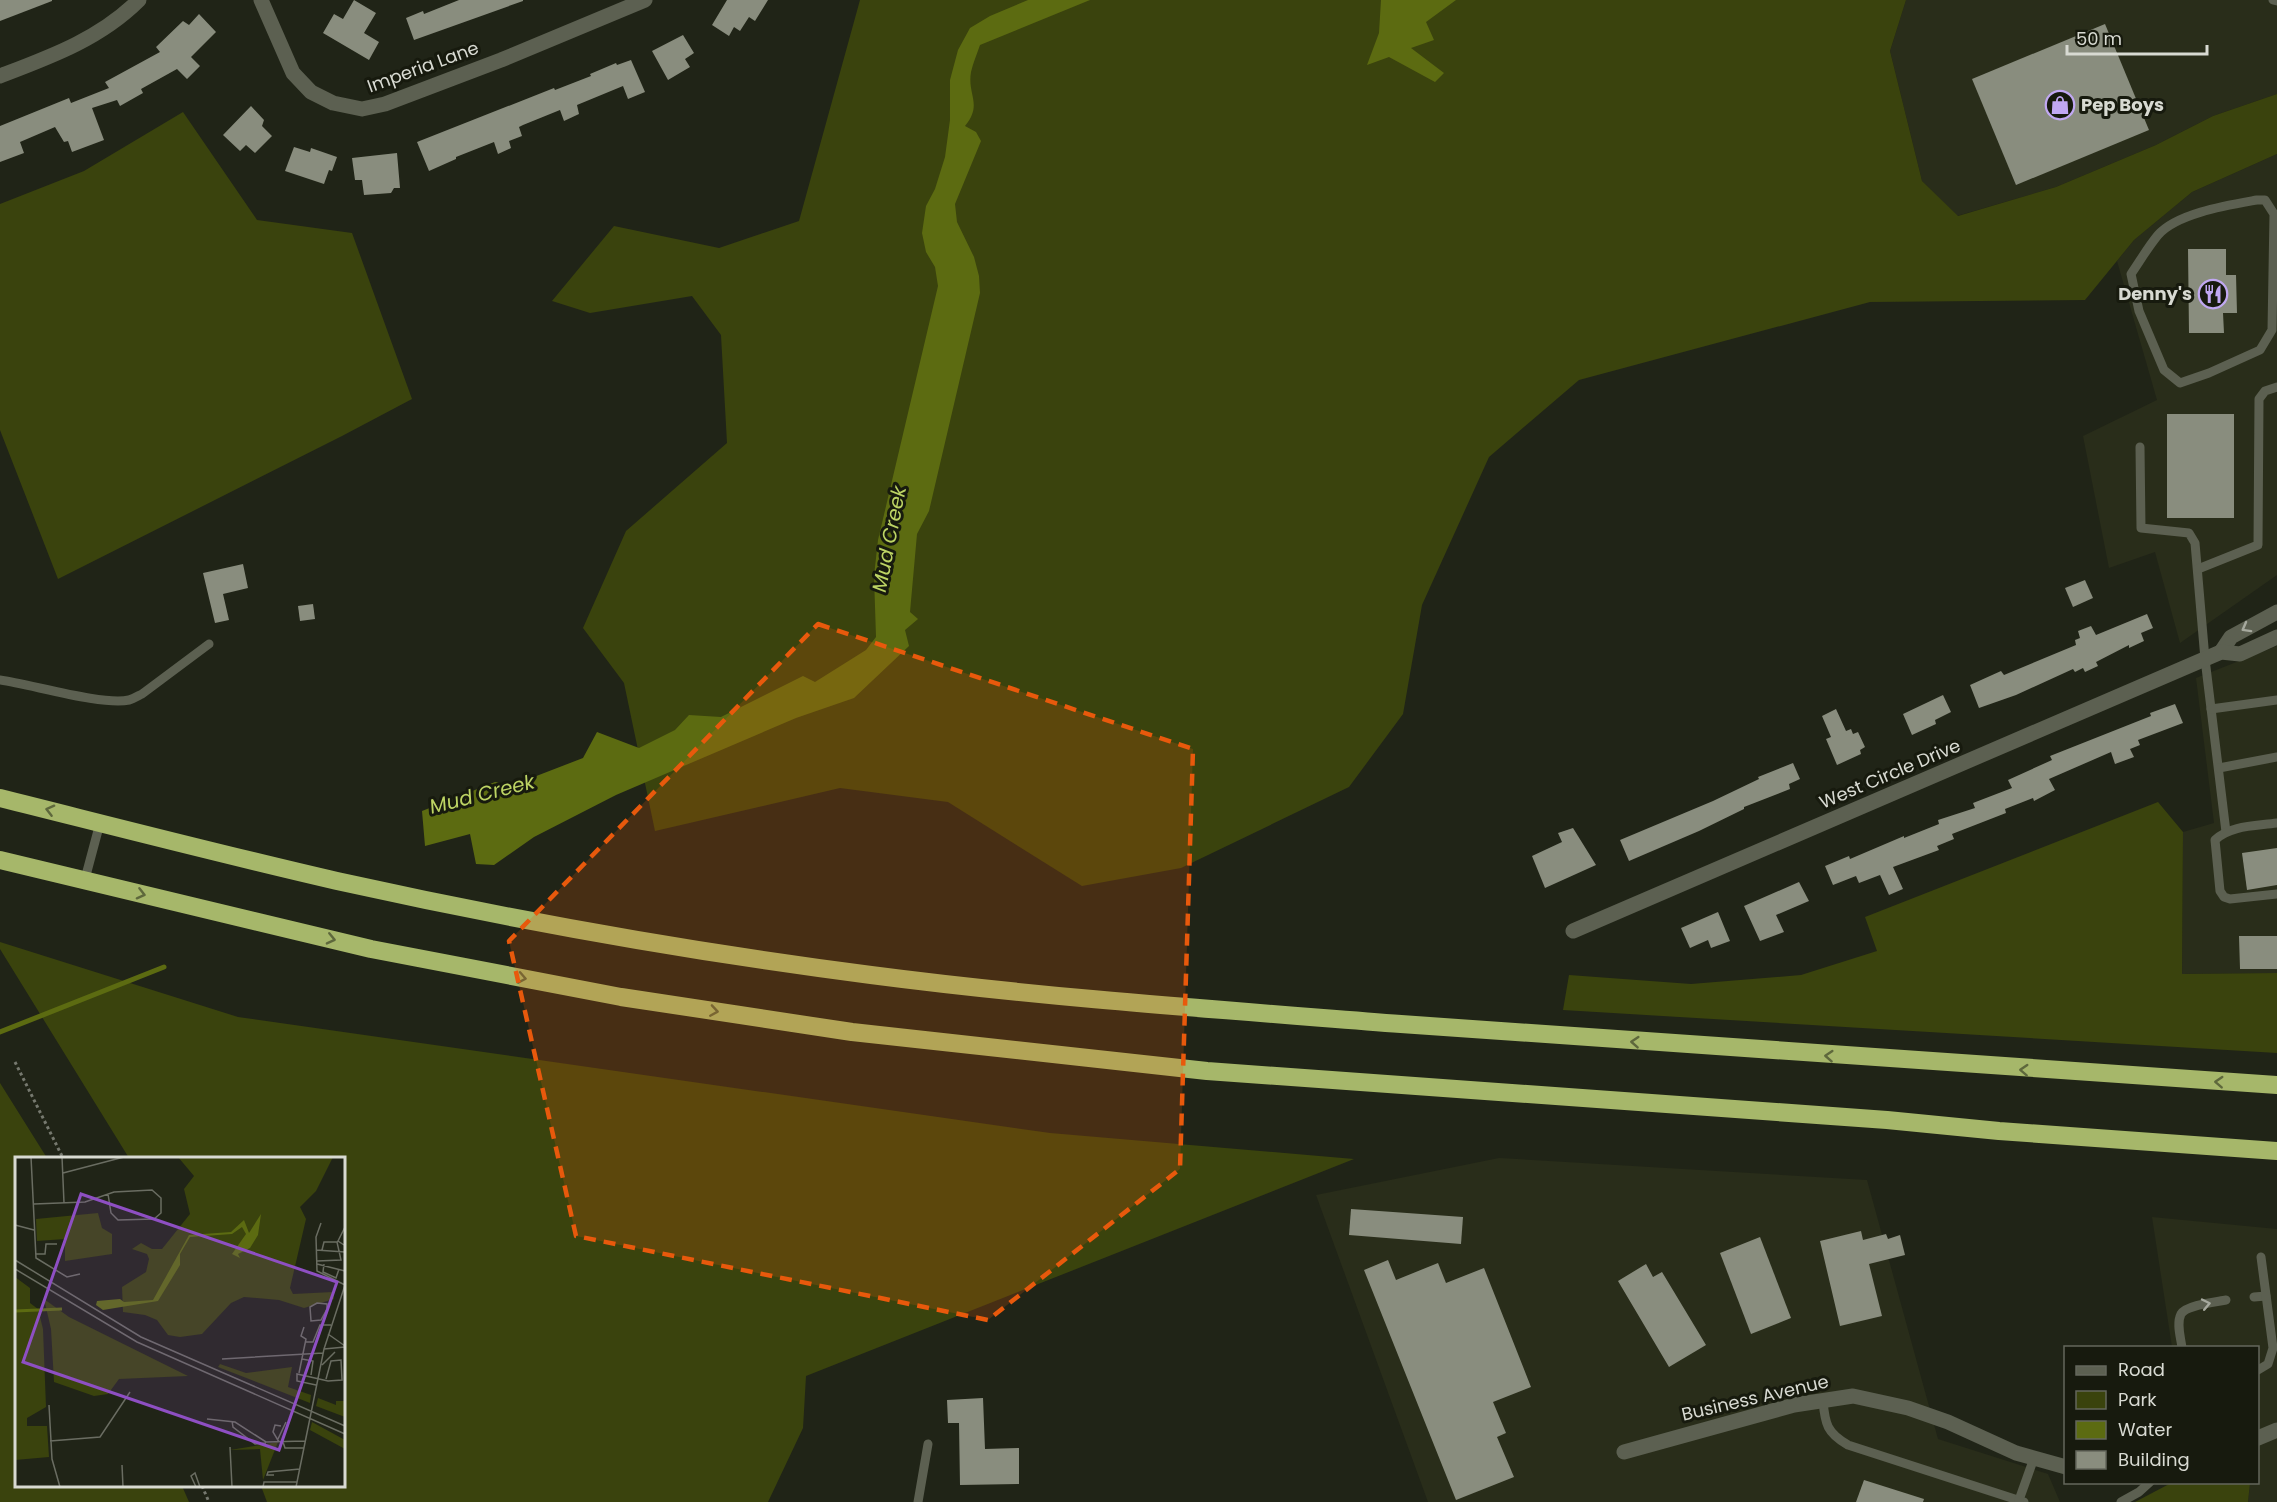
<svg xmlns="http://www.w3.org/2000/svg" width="2277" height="1502" viewBox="0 0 2277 1502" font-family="Poppins,sans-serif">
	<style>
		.built { fill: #292d1a }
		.green { fill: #3a430d }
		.water { fill: #5c6b11 }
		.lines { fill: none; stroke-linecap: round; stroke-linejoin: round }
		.stream { stroke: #5c6b11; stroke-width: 5 }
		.building { fill: #898d7e }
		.path { stroke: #76796f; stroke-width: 3; stroke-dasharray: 3 3; stroke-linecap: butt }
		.lane { stroke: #5c6051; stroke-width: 9 }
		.street { stroke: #5c6051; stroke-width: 15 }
		.highway { stroke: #a6b76a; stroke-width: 18 }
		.oneway { stroke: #a6a99e }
		.oneway2 { stroke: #5e683c }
		.marked { fill: #e8590c; fill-opacity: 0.2; stroke: #e8590c; stroke-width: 4.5; stroke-dasharray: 12 8; stroke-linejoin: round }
		.labels { text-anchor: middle; stroke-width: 6; stroke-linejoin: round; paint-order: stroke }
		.street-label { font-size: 18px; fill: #d8dad2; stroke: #171a0e }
		.poi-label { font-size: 18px; font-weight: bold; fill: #d8dad2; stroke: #171a0e; text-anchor: start }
		.water-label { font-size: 20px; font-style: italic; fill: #bdd464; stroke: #171a0e }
		.inset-river { fill: none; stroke: #5c6b11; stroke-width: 3 }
		.inset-road { fill: none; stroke: #6a6d62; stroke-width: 1.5 }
		.view { fill: #8e4fc3; fill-opacity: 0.15; stroke: #8e4fc3; stroke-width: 3 }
		.inset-edge { fill: none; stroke: #d8dad2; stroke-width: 3 }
	</style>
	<rect width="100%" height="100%" fill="#202417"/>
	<g class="built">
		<polygon points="1906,0 2277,0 2277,94 2213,116 2156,145 2056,187 1957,216 1922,181 1890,51"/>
		<polygon points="2277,154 2277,575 2180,643 2155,552 2109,568 2083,436 2157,400 2117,261 2134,240 2192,192"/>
		<polygon points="2277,646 2277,973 2182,974 2183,832 2214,823 2196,678"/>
		<polygon points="1499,1158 1867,1180 1938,1439 2048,1474 2060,1502 1428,1502 1316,1195"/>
		<polygon points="2152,1217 2277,1229 2277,1502 2248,1502 2250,1483 2258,1482 2258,1348 2172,1347"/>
	</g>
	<g class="green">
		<polygon points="860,0 1906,0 1890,51 1922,181 1958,216 2056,187 2156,145 2213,116 2277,94 2277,154 2192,192 2134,240 2085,300 1870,302 1579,380 1489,457 1422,605 1403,714 1349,787 1181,868 1082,886 948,802 840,788 655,831 624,683 583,628 626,531 727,443 721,335 692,296 590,313 552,301 614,226 719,248 799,221"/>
		<polygon points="183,112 257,220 352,233 412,399 342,436 58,579 0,430 0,204 84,171"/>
		<polygon points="2158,802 2183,832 2182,974 2277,973 2277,1053 1563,1010 1569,975 1691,984 1801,975 1877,951 1865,917"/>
		<polygon points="0,942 238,1017 1050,1133 1354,1159 806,1376 803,1428 768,1502 267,1502 261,1486 344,1486 344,1158 129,1158 0,949"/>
		<polygon points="0,1083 47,1158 16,1158 16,1486 182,1486 189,1502 0,1502"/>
		<polygon points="2173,1482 2250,1483 2248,1502 2135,1502"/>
	</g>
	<g class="water">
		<path d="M1028,0H1090L980,45C977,54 973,63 971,72C967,95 983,104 965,126L976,132L981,141L955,204L957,222L974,257L979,276L980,293L929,511L917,534L910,612L918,619L905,630L909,646L854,698L796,718L616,795L534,837L494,865L476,864L470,834L425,846L422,811L495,782L513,785L583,758L597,732L639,748L675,730L689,715L721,717L803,676L815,682L866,650L876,637L874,576L878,540L938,286L935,267L926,252L922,233L926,206L935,189L945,157L950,120V80L958,50L970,28L990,16Z"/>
		<polygon points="1381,0 1456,0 1426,22 1434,40 1411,48 1444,73 1435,82 1389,57 1367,65 1379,33"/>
	</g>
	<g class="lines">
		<polyline class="stream" points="0,1032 164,967"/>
	</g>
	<g class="building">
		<polygon points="0,0 52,0 52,1 0,21"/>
		<polygon points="354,0 376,13 364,33 379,42 369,60 323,33 334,14 343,19"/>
		<polygon points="459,0 523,0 523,1 414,40 406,18 423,11 424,14"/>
		<polygon points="727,0 768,0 755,21 749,17 740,31 734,27 729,36 712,25"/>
		<polygon points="199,14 216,32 191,57 200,66 187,79 177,69 141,89 143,93 120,106 117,100 92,108 104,140 72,152 68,141 64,142 55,127 20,142 24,153 0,162 0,126 69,98 71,103 109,88 105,82 160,52 156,47 183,21 189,25"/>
		<polygon points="2105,24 2149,130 2016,185 1972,79"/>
		<polygon points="683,35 694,53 685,59 690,67 668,80 652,51"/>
		<polygon points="631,60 645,92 628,99 623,86 577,105 579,114 564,121 560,110 523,125 519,127 522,136 509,141 511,148 498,154 494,142 456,157 456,159 429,171 417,142 554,88 555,90 591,76 590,74 616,63 617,65"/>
		<polygon points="251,106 264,120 262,126 272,136 255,153 246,145 240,151 223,135"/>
		<polygon points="294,147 310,152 311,148 337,157 332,171 329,170 324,184 285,171"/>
		<polygon points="397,153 400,188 394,188 391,193 364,195 362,180 355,180 352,158"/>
		<polygon points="2188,249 2226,249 2226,275 2236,275 2237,313 2223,313 2224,333 2189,333"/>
		<rect x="2167" y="414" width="67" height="104"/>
		<polygon points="243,564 248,588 223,594 229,620 215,623 203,573"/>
		<polygon points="2085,580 2093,598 2073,607 2065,588"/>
		<polygon points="313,604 315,619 300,621 298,606"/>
		<polygon points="2147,614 2153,628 2141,633 2144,641 2129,648 2129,645 2096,662 2098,666 2085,672 2083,668 2075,672 2073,669 2016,695 1979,708 1970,685 2001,671 2004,675 2076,645 2075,640 2080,638 2078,631 2091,626 2096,635"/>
		<polygon points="1943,695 1951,712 1935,720 1936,724 1912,735 1903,714"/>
		<polygon points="2175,704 2183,723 2138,740 2140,745 2130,749 2134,757 2115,764 2111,752 2049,779 2055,790 2034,801 2033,798 2005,809 2006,813 1952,834 1954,839 1937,846 1939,850 1893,867 1903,889 1889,895 1880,875 1859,883 1856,876 1833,885 1825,866 1849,856 1850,859 1904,836 1904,838 1939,824 1938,820 1975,808 1973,803 2012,788 2008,780 2052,760 2050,756 2151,716 2150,713"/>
		<polygon points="1836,709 1846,731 1851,729 1853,734 1858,732 1865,747 1860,750 1861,754 1837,765 1826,739 1831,737 1822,716"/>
		<polygon points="1793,763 1800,779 1789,784 1790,789 1744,807 1744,809 1699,831 1629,861 1620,840 1713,801 1759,779 1758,777"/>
		<polygon points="1573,828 1596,865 1545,888 1532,856 1562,842 1558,833"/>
		<polygon points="2277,848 2277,885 2247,890 2242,853"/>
		<polygon points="1799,882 1809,901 1776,915 1784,932 1760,941 1744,906"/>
		<polygon points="1718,912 1730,941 1711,948 1708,940 1690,948 1681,928"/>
		<polygon points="2239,936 2277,936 2277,969 2240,969"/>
		<polygon points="1351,1209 1463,1217 1461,1244 1349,1235"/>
		<polygon points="1861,1231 1863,1240 1886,1234 1888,1239 1900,1235 1905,1255 1869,1264 1882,1316 1840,1326 1820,1241"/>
		<polygon points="1760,1237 1791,1318 1751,1334 1720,1253"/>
		<polygon points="1388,1260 1396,1280 1438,1263 1446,1283 1484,1268 1531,1387 1493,1402 1506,1433 1497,1437 1514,1477 1456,1500 1364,1270"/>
		<polygon points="1646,1264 1653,1277 1662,1272 1706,1345 1669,1367 1618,1281"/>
		<polygon points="983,1398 985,1449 1019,1448 1019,1484 960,1485 959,1423 948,1423 947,1400"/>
		<polygon points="1864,1480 1924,1499 1923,1502 1856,1502"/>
	</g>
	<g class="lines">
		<g class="path">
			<polyline points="15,1062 63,1158"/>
			<polyline points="202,1486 209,1502"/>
		</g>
		<g class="lane">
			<polyline points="2273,0 2277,1"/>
			<path d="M2257,200H2265L2274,214L2272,330L2260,350L2209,373L2180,383L2164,370L2139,311L2131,274C2140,261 2148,247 2158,235C2177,213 2229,205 2257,200Z"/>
			<polyline points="2140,447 2141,528 2189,533 2195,543 2205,659 2226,832"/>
			<polyline points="2198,569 2258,545 2259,399 2265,391 2277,387"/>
			<path d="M0,680C30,684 103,706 129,700C133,699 138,696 142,694L209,644"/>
			<polyline points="2211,709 2277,700"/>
			<polyline points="2219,768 2277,757"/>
			<path d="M2277,823C2257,826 2230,825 2215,840L2220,891L2224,897L2230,899L2277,894"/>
			<polyline points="85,879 100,823"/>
			<polyline points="2254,1297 2266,1296"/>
			<path d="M2182,1348C2181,1338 2176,1324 2181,1314C2186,1305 2216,1302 2226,1300"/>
			<polyline points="2258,1370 2268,1364 2273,1348 2261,1257"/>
			<path d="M1823,1401C1825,1424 1827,1433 1848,1445L2024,1502"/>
			<polyline points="2019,1500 2034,1458"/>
			<polyline points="918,1502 928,1444"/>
			<polyline points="2121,1502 2139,1492 2150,1482"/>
		</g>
		<g class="street">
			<polyline points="261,0 293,73 311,92 333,103 362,109 385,104 501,60 645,0"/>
			<path d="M0,76C50,57 100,39 139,0"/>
			<polyline points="2221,652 2231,637 2277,612"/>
			<polyline points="1573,931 2221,652 2240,654 2277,637"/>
			<polyline points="2258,1438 2277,1430"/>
			<polyline points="1624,1452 1794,1405 1853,1396 1908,1408 1948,1422 2016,1453 2066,1467"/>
		</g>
		<g class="highway">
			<path d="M0,798C112,826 224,855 337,881C513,920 692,952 871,975C1047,998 1224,1010 1401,1024C1693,1047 1985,1067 2277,1085"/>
			<polyline points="0,860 371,949 621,997 852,1032 1207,1071 1887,1120 1999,1131 2277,1151"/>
		</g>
	</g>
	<defs><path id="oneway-chevron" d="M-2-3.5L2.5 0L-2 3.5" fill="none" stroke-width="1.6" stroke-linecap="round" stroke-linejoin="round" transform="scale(1.5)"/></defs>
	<g class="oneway">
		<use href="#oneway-chevron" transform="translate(2246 628) rotate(151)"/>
		<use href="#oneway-chevron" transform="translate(2206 1304) rotate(-12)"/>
	</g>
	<g class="oneway2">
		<use href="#oneway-chevron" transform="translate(50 810) rotate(-166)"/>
		<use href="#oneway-chevron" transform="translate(141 894) rotate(14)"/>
		<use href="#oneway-chevron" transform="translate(331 939) rotate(13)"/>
		<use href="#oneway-chevron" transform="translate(522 978) rotate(11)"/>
		<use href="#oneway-chevron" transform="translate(714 1011) rotate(9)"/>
		<use href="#oneway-chevron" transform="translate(1635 1042) rotate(-176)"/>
		<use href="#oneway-chevron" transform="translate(1829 1056) rotate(-176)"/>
		<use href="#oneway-chevron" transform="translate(2024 1070) rotate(-177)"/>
		<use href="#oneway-chevron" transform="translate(2219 1082) rotate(-177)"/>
	</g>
	<path class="marked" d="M818,624L1193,749L1180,1169L988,1320L576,1236L509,941Z"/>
	<defs>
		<g id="shop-ring" transform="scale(1.5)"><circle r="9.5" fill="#171a0e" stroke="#c1a8f3" stroke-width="1.5"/><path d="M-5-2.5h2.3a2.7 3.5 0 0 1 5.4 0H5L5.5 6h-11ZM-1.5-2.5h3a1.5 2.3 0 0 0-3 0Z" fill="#c1a8f3"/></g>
		<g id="restaurant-ring" transform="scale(1.5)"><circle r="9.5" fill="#171a0e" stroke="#c1a8f3" stroke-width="1.5"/><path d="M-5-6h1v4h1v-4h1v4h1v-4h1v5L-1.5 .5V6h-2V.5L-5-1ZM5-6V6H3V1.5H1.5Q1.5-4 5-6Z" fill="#c1a8f3"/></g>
	</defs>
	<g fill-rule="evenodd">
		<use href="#shop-ring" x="2060" y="105"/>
		<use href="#restaurant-ring" x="2213" y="294"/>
	</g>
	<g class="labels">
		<g class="street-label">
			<text transform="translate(423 67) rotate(-20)" y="6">Imperia Lane</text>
			<text transform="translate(1890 774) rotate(-23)" y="6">West Circle Drive</text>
			<text transform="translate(1755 1398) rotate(-13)" y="6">Business Avenue</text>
		</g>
		<g class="poi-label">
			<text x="2081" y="111">Pep Boys</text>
			<text x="2192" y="300" text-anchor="end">Denny's</text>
		</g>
		<g class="water-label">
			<text transform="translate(889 539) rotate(-79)" y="7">Mud Creek</text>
			<text transform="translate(482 794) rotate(-14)" y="7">Mud Creek</text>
		</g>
	</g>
	<g transform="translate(15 1157)">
		<rect width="330" height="330" fill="#202417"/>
		<path d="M163,0H318L301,34L285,50L291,62L275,131L278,137L318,135L319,142L289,151L264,143L229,140L216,146L187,177L165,180L153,178L142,163L130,158L108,155L107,130L131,115L134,102L132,97L117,92L126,86L137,92H147L175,57L169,32L179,19ZM83,56L87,71L97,77V97L50,104V82L22,84L21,62ZM0,120L15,131V146L23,152L28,172L31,250L12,261V269H32L34,300L0,303ZM29,142L54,160L173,219L104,222L93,237L79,239L39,225L36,172ZM205,207L231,216L277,210L273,230L296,238L295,246L203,210ZM303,241L321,248V244H330V260L301,249ZM297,265L330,283V292L295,273ZM263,285L248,323L245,292L215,293Z" fill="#3a430d"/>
		<path d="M246,57L243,78L235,91L223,97L225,101L217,97L231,77L227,70L217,77L175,80L165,97V108L143,144L88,153L81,148L82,144L105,142L109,145L138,143L174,78L216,75L229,63L234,76Z" fill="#5c6b11"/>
		<path class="inset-river" d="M0,154L47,152"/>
		<path class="inset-road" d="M16,0L21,101L52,120L65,117M47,0L49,46M48,16L109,0M19,47L70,45L99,35L137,33L146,41V56L139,62L103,63L96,56L93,37M306,66L301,80L302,114L330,128M0,68L19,73M329,88L323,84L330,70M301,93L330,95M21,97H30L31,87H42M0,103L126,180L330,269M302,104L326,103L322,85H309L307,93M302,107L330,114M309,107L308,115L321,121L324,112M0,112L122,185L330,277M302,146L312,147V152L306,163L296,164L295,150ZM313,177L330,189M291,185H298L305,168H316M309,192L330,190M207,202L308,196M287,202L298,204L296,218M307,208L320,195M284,216L291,182L286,179L289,170M301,228L282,224V217L313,224L327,223L326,203L316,204L311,222M34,248L37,302L45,330M192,262L220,265L251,285L290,284M217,264L218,270L240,287L251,286M263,282L271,265M35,284L85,280L115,235M264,285L258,275L260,268L266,269M268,285L270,291H289M215,290L217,330M107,308L108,330M259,318H252L253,315L285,312M181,330L176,319L180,316L185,330M248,330L249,325H282M281,330L309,192L330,128"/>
		<path class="view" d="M66,37L322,125L264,293L8,205Z"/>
		<rect width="330" height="330" class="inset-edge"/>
	</g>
	<rect x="2064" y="1346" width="195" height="138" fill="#171a0e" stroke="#64675c" stroke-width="1.5"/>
	<rect x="2076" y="1366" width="30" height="9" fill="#5c6051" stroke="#64675c" stroke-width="1.5"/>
	<text x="2118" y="1376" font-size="18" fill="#d8dad2">Road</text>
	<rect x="2076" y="1391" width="30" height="18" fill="#3a430d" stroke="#64675c" stroke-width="1.5"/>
	<text x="2118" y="1406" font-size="18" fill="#d8dad2">Park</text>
	<rect x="2076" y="1421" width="30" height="18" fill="#5c6b11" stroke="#64675c" stroke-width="1.5"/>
	<text x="2118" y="1436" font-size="18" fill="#d8dad2">Water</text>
	<rect x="2076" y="1451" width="30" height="18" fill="#898d7e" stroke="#64675c" stroke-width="1.5"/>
	<text x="2118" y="1466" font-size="18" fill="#d8dad2">Building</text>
	<path d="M2067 45v9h140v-9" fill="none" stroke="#d8dad2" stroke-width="3"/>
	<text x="2076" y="45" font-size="18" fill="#d8dad2" stroke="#171a0e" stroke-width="4.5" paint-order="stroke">50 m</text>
</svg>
